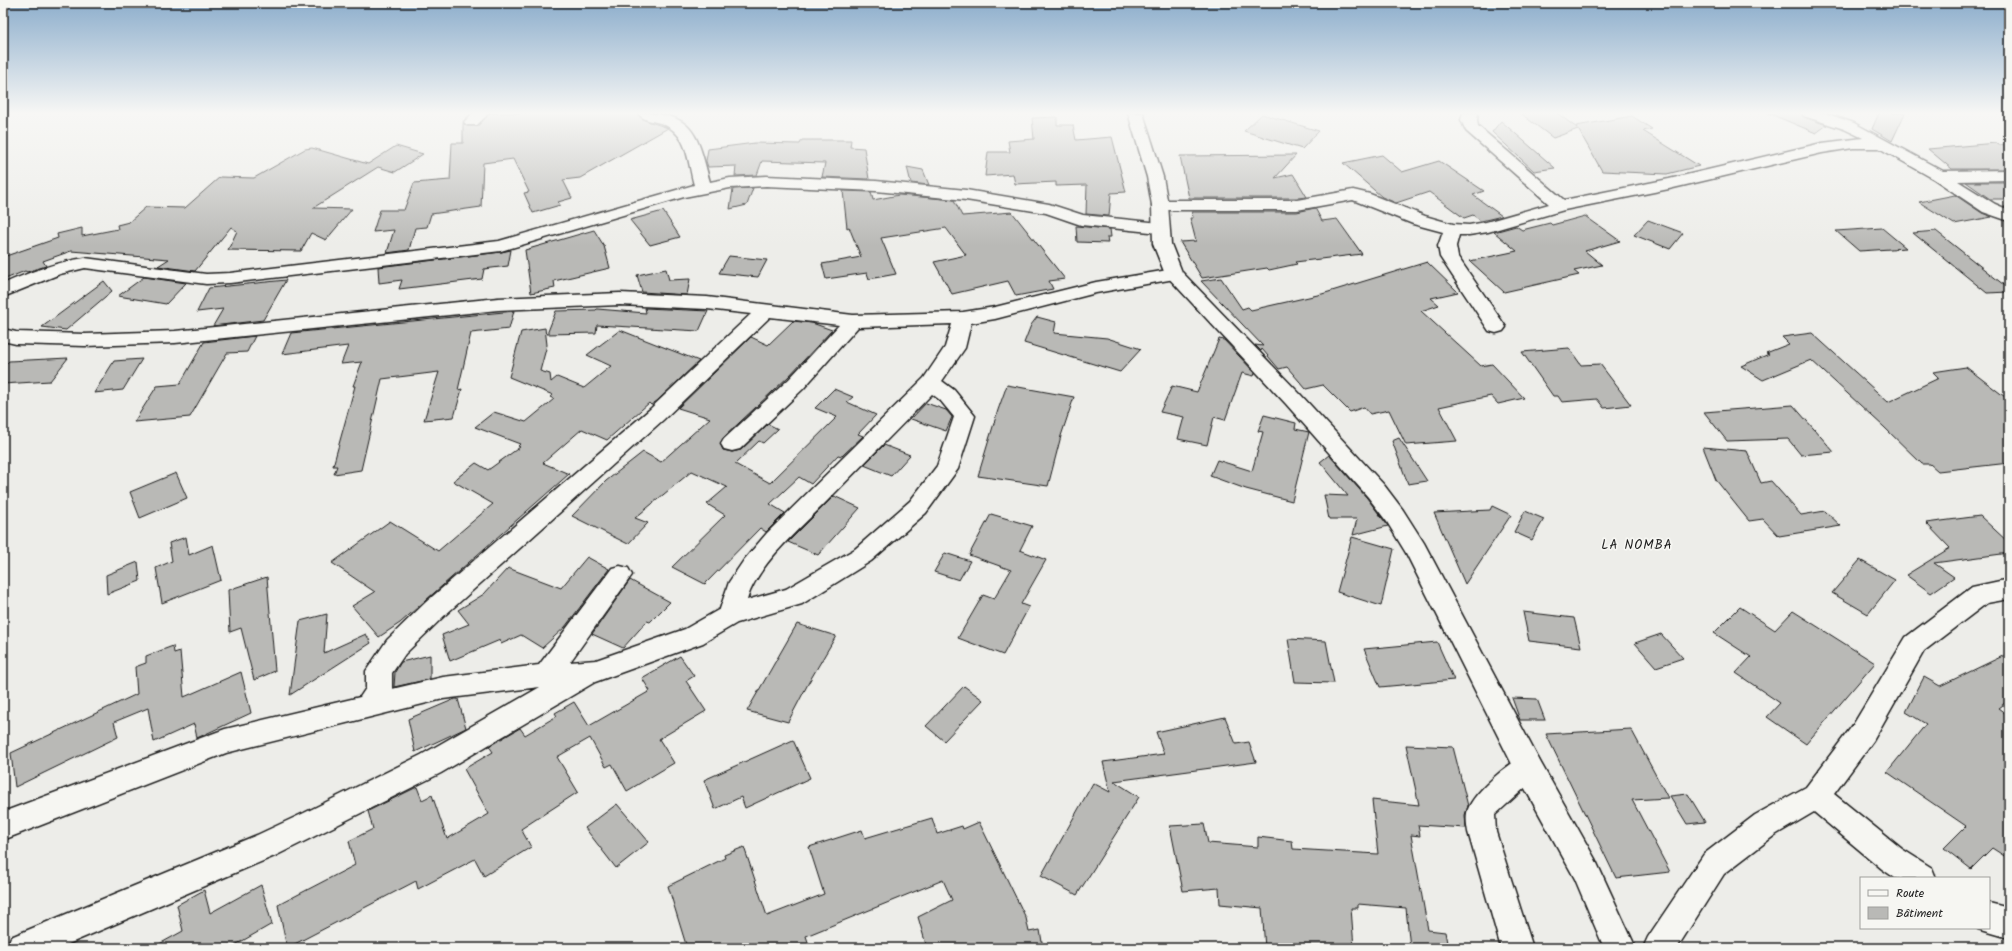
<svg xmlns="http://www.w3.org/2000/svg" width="2012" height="951" viewBox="0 0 2012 951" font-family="Kalam,sans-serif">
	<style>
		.building { fill: #b9b9b6; stroke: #1c1c1c }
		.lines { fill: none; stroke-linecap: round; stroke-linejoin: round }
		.street-casing { stroke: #1c1c1c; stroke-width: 3 }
		.secondary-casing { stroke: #1c1c1c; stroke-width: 3 }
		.street { fill: #f6f6f2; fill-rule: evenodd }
		.secondary { fill: #f6f6f2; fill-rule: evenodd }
		.labels { text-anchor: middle; stroke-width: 3.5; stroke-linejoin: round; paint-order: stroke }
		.quarter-label { font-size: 13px; letter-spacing: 1px; fill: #1c1c1c; stroke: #f6f6f2 }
	</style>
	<rect width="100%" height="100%" fill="#edede9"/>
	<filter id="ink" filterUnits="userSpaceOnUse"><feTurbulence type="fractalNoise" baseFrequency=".025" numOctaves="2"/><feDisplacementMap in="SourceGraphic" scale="8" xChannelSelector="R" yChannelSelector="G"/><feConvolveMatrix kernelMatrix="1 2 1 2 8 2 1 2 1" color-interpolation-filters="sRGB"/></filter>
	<g filter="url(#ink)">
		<g class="building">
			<polygon points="490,113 636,113 644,120 668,128 580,178 563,180 572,198 558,202 560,205 533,213 524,193 529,192 513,159 483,163 481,207 431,214 427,227 415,228 409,250 387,253 394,230 373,232 380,210 404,210 414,183 450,180 452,143 463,143 463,123 467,126 477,126"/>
			<polygon points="1520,113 1557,113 1577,128 1576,126 1632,116 1652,129 1643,131 1699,166 1667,174 1602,171 1578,129 1553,138"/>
			<polygon points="1768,113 1801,113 1804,117 1827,125 1816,133"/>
			<polygon points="1879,113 1905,113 1892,141 1872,129"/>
			<polygon points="1262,114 1319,131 1302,149 1244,131"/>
			<polygon points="1057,117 1057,125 1073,125 1076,140 1112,137 1126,192 1111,193 1109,216 1086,214 1087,185 1056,186 1056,182 1015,184 1013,174 985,176 988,152 1010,152 1008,141 1034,139 1032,118"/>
			<polygon points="1501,121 1555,168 1534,171 1492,132"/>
			<polygon points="802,140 851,140 850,147 864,148 869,179 822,177 825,163 762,161 757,175 735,176 736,166 708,167 706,161 708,149 755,143 800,144"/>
			<polygon points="1996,143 1999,145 2009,144 2009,169 1952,169 1928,149"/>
			<polygon points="396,146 423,154 395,172 378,167 313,208 352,209 326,240 311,233 301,251 228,250 237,231 231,227 195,271 158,266 169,259 71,251 43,261 46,266 27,272 25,271 3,280 3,257 58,238 57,234 82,228 82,236 118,229 117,225 129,222 146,207 185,208 220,177 254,178 305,149 312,148 368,164"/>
			<polygon points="1296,155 1275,178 1293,174 1307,197 1297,198 1189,198 1180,156"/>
			<polygon points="1382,155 1402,172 1439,161 1484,191 1473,195 1502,216 1481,221 1473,215 1464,218 1429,192 1396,203 1382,197 1343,163"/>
			<polygon points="907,167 923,170 929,185 911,183"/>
			<polygon points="1966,182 2009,182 2009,199 1990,199"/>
			<polygon points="753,188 747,205 730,209 733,189"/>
			<polygon points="843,191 871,192 873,200 899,195 954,200 962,216 1012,212 1065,279 1049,281 1053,289 1016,296 1008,281 952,294 934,262 966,255 946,228 881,238 896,274 869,279 867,273 826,279 822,264 861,257 849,227 847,228"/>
			<polygon points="1955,195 1982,213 1992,217 1954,224 1919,202"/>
			<polygon points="1315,208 1322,221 1337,219 1362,254 1295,262 1297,264 1269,270 1267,268 1202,278 1180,242 1196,241 1190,218 1193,218 1192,212 1297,212"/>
			<polygon points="663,211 680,237 650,245 630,220"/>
			<polygon points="1585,216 1620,241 1585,251 1602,265 1574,271 1579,275 1504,292 1470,261 1517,251 1494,232 1516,226 1522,230 1550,223 1552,225"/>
			<polygon points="1648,220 1683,233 1670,249 1634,235"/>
			<polygon points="1076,226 1110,229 1111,237 1107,237 1108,243 1077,242"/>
			<polygon points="1882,228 1906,248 1859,251 1836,231"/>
			<polygon points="594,230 604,246 610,268 554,281 555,288 531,293 525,250"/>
			<polygon points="1936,231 2009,289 2009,292 1987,293 1913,233"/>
			<polygon points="511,250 508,266 484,269 482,279 399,289 402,280 379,283 378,267 501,252"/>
			<polygon points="729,256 767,260 758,277 719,273"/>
			<polygon points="1427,262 1458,292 1431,298 1439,305 1421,311 1481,366 1492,364 1524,398 1498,404 1491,396 1439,407 1457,441 1406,445 1389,410 1370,414 1364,407 1350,412 1323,385 1306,389 1287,367 1279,369 1262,349 1261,351 1255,345 1263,346 1201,281 1221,278 1242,309 1248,307 1251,310 1322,294"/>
			<polygon points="666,269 669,280 690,279 687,295 642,292 637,275"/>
			<polygon points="144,277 186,283 166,304 118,296"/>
			<polygon points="286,280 263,320 213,326 223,309 197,312 209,288"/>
			<polygon points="104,281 112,291 66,330 42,327"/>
			<polygon points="645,308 708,311 699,331 597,325 596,333 547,334 556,311 596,310 597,309 646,313"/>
			<polygon points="514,311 509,329 471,333 458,390 462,389 454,417 424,420 439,372 382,379 361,470 334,474 337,466 333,466 355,386 353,386 362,362 341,364 348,346 282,354 291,333"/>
			<polygon points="1037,317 1056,322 1054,333 1107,338 1141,349 1120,372 1024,343 1031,325"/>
			<polygon points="793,321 812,323 832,330 789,376 723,438 720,443 723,450 732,452 741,450 768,424 778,429 763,443 759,441 735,464 770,483 837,417 815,408 834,389 853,397 847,402 876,415 858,434 863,436 842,456 838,455 811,484 799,477 770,504 785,513 766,532 760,528 705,584 672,567 725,515 707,504 727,487 692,471 635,518 648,523 628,544 572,516 606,481 643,452 661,462 710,418 678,408 751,337 768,345"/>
			<polygon points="545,328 547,345 540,371 550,374 551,382 557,377 584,388 611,366 587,355 620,330 699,361 657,401 651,405 649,403 607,440 582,429 543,463 569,474 400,623 379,637 352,606 375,592 332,563 390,521 438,551 493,504 453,481 476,463 488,470 520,447 518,446 520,444 475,427 494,412 526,422 554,399 550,397 553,395 509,377 521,332"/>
			<polygon points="1812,333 1888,402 1939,378 1933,372 1966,367 2009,400 2009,463 1938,471 1930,464 1922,464 1884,427 1811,360 1763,380 1741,366 1769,354 1766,353 1789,344 1782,337"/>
			<polygon points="255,336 247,352 227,353 190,417 134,422 157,386 180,384 204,342"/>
			<polygon points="1219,339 1224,340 1255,373 1254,376 1242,373 1225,420 1214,417 1207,445 1178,439 1184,417 1160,412 1172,386 1197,392"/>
			<polygon points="1569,348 1581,365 1600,364 1631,405 1604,408 1597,399 1562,402 1558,396 1553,396 1522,352"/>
			<polygon points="68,358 50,381 3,384 3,367 9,361"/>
			<polygon points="142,359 123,390 94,393 114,361"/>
			<polygon points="1007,385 1074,397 1061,436 1048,486 978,476 998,410"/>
			<polygon points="926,403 946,410 952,417 946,431 911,419"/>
			<polygon points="1793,405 1834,452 1801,455 1788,439 1727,441 1704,412"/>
			<polygon points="1264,415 1296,423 1295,429 1309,432 1292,501 1246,489 1210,476 1217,460 1252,471 1263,432 1258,431"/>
			<polygon points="1399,438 1427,481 1408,484 1392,441"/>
			<polygon points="884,445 910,455 891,476 864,465"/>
			<polygon points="1703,447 1747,451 1761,483 1771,481 1801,515 1825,511 1841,526 1779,536 1763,519 1749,521 1716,480"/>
			<polygon points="1329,455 1367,498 1388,526 1353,535 1357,519 1329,519 1324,495 1348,496 1320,462"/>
			<polygon points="176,473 187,498 140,518 130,492"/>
			<polygon points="834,496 860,508 818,555 788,542"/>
			<polygon points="1492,506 1511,515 1465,584 1434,513 1490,510"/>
			<polygon points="1525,511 1544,519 1532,540 1514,532"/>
			<polygon points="991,514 1032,526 1020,550 1046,560 1021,604 1029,607 1003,655 958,638 983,595 994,599 1011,570 969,555"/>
			<polygon points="1980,516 2009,543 2009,553 1934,563 1954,577 1931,593 1906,575 1950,548 1926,523"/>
			<polygon points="186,537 189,555 213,545 221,580 162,603 156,568 172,561 169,543"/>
			<polygon points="1352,537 1394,549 1381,606 1337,592"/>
			<polygon points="945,553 970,561 959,580 934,572"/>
			<polygon points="587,557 609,569 565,627 542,648 521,635 501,644 500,640 450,661 442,635 469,624 458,610 484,594 508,568 561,588"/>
			<polygon points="1860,560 1895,580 1868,614 1832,593"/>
			<polygon points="138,562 140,581 107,594 106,575"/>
			<polygon points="267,577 275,671 254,680 241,628 230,632 228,590"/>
			<polygon points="630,580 670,602 650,622 647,621 623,648 592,634"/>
			<polygon points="1740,607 1775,630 1793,611 1875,663 1806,744 1767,717 1780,703 1736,673 1751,657 1714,633"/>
			<polygon points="1523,612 1574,618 1581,647 1529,641"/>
			<polygon points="327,614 324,653 366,634 371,643 290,695 300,621"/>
			<polygon points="797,624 836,636 809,682 788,722 747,711"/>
			<polygon points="1661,634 1683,658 1656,667 1635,643"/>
			<polygon points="1288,639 1326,641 1334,683 1295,682"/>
			<polygon points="1437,642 1454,680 1380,687 1364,649"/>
			<polygon points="173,646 174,653 180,651 184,697 241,672 251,713 197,738 194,724 154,742 148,708 114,722 118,737 15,787 11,753 137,694 135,667 146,663 146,656"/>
			<polygon points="2009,653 2009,700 1998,708 2009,716 2009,859 1992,848 1971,869 1944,848 1966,826 1887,772 1926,724 1906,712 1924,677 1940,686"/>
			<polygon points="430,655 430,679 394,687 395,672 401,662"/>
			<polygon points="680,656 694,676 686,681 706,711 659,739 674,763 627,791 612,764 606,767 590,738 557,757 578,792 521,829 531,847 484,876 475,859 418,889 416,881 287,948 278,905 355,865 349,841 373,829 368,811 417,787 422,800 432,795 447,839 489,814 464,769 493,752 489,746 520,728 525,735 557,716 555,713 574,702 589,726 650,691 642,678"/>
			<polygon points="964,686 983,700 944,741 926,726"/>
			<polygon points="1512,698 1537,699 1545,720 1520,720"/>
			<polygon points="455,699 458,699 466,728 415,752 408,719"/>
			<polygon points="1225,717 1236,744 1249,742 1256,762 1114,781 1139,797 1077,895 1041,876 1093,783 1110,792 1103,762 1164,754 1156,732"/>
			<polygon points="1631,729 1668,798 1632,800 1670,872 1616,878 1546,734"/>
			<polygon points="793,740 810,778 745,808 741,797 715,809 704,780"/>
			<polygon points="1406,745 1453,747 1468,806 1465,815 1466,828 1418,825 1420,836 1411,835 1428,930 1445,932 1448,948 1410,948 1406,908 1358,904 1358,908 1351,908 1354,948 1265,948 1262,908 1220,904 1219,888 1183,891 1170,826 1204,824 1208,843 1258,847 1258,837 1292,841 1293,849 1378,854 1372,800 1419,805"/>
			<polygon points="1688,794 1705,822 1687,824 1670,796"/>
			<polygon points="617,804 649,842 616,868 585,828"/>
			<polygon points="932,818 937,834 962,826 963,829 979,822 1026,918 1029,932 1040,930 1043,948 927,948 918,917 952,900 943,880 806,936 810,948 687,948 668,886 725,858 724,855 744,847 767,916 824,894 809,847 862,830 865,838"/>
			<polygon points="261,885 272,924 230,948 152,948 183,931 177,905 204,890 210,913"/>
		</g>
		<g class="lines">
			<g class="street-casing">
				<g id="street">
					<polygon points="473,113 489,113 477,125 467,125 464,122"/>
					<path d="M638,113C695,113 697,134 710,182L730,178L766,176L876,181L966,190L1049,204L1083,215L1160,223L1166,224L1169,228L1166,232L1160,233L1081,225L1046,213L966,200L876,191L766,186L730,188L684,197L501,251L230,283L206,284L85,268L60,274L3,297V284C30,272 56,262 85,258L206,274L230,273L499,241L694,185C687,160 689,133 660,123C653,121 642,120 638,113Z"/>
					<polygon points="1463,113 1478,113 1477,120 1478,126 1564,200 1669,179 1822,143 1863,138 1844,129 1804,116 1802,113 1825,113 1854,123 1943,171 2009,170 2009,180 1958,181 1995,204 2009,210 2009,221 1983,212 1934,179 1879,148 1853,148 1822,153 1669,189 1564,210 1488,232 1469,235 1459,235 1456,246 1458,257 1506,327 1503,331 1496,333 1489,331 1440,257 1438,246 1443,232 1413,224 1353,200 1297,210 1160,210 1154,209 1152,205 1154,201 1160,200 1297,200 1353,190 1370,194 1425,216 1453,224 1469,225 1486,222 1549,204 1466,131 1461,120"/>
					<path d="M1174,269L1180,270L1183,274L1180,278L1096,293L995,319L971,323L965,348L942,381L954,390L975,416L958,469L926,513L871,561L802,604L737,623L703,643L595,682L441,773L277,855L59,948H6L11,937L257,835L304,813L421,755L540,687L443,699L226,753L3,840V812L225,729L360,697L366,688V671L387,640L426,602L649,410L751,314L707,309L620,305L498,310L175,343L85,346L16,344L3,341V329L16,332L85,334L175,331L498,298L620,293L707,297L853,315L963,312L995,307L1096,282ZM770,317L839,325L789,379L724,439L721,444L724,449L732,451L740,449L803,389L858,327L952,324L945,347L924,378L767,533L744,560L729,582L720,609L685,629L596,660L570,662L632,575L628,568L620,566L612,568L539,665L443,677L392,689V673L405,654L444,616L663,420ZM932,394L940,400L954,417L937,466L910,501L855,549L786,589L747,600C757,564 803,526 829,499C863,464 898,429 932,394Z"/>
					<polygon points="2009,579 2009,599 1987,603 1924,651 1873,741 1834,794 1902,849 1932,868 1936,878 1895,878 1882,869 1814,812 1775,835 1724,874 1677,948 1643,948 1648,937 1704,854 1755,815 1806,787 1853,725 1906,637 1972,587"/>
					<path d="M1528,754L1538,758L1542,767L1538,776L1495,815L1496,832L1533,948H1501L1468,832C1467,826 1466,819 1467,813C1470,794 1511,761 1528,754Z"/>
					<polygon points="1989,903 2009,908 2009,938 1978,929 1989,928"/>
				</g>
			</g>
			<g class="secondary-casing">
				<polygon id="secondary" points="1128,113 1143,113 1163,177 1168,205 1171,244 1182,272 1300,394 1384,485 1403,510 1424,543 1538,758 1595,859 1636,948 1604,948 1575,879 1518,776 1406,553 1387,522 1368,497 1286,404 1165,274 1153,244 1152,205 1147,177"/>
			</g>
			<use href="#street" class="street"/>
			<use href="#secondary" class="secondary"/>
		</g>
	</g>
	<linearGradient id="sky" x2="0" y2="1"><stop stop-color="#8daecc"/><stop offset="0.46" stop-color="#f7f7f5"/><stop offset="1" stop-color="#f7f7f5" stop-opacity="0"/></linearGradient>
	<rect width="2012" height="246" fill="url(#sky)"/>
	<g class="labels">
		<g class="quarter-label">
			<text x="1637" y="549">LA NOMBA</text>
		</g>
	</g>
	<rect width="2012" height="951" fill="none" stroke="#f6f6f2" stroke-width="16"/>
	<rect x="8" y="8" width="1996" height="935" fill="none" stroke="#1c1c1c" stroke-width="1.5" filter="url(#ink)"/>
	<rect x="1860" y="877" width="130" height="52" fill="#f6f6f2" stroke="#9f9f9c"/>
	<rect x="1868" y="890" width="20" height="6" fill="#f6f6f2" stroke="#9f9f9c"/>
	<text x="1896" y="897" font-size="12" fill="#1c1c1c">Route</text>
	<rect x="1868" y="907" width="20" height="12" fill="#b9b9b6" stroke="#9f9f9c"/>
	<text x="1896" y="917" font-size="12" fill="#1c1c1c">Bâtiment</text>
</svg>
